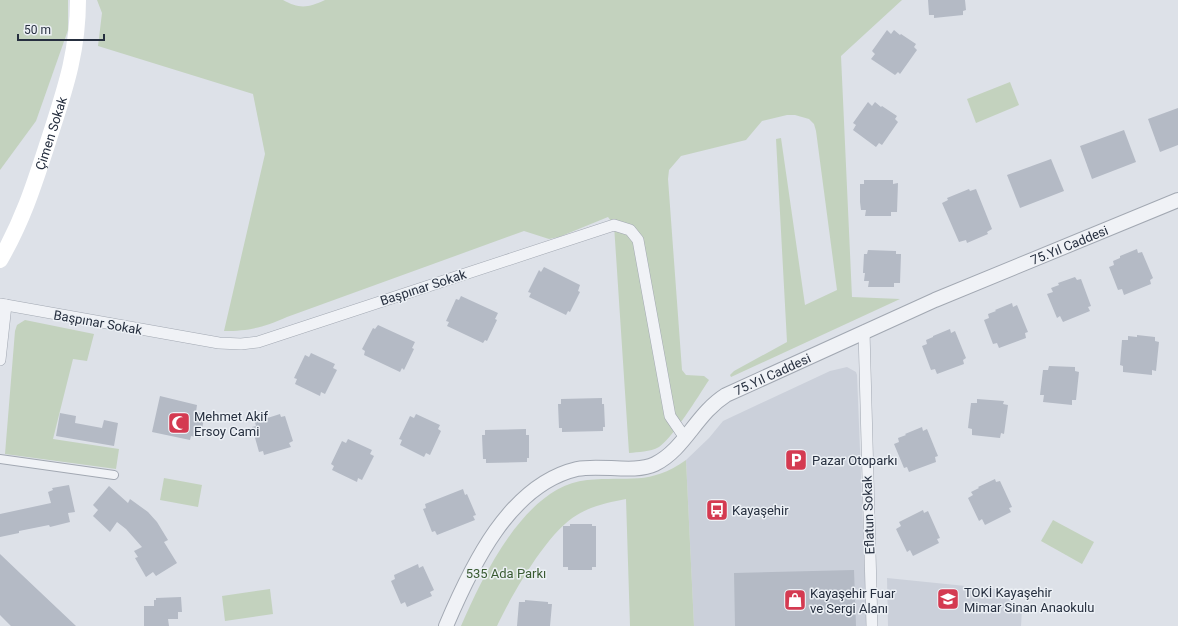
<svg xmlns="http://www.w3.org/2000/svg" width="1178" height="626" viewBox="0 0 1178 626" font-family="Roboto,sans-serif">
	<style>
		.built { fill: #cbd0da }
		.green { fill: #c3d2be }
		.building { fill: #b4bac5 }
		.lines { fill: none; stroke-linecap: round; stroke-linejoin: round }
		.pedestrian-casing { stroke: #a2a8b2; stroke-width: 10 }
		.minor-casing { stroke: #a2a8b2; stroke-width: 12 }
		.tertiary-casing { stroke: #a2a8b2; stroke-width: 16 }
		.pedestrian { stroke: #f0f2f6; stroke-width: 8 }
		.minor { stroke: #f0f2f6; stroke-width: 11 }
		.tertiary { stroke: #f0f2f6; stroke-width: 14 }
		.secondary { stroke: #fff; stroke-width: 16 }
		.labels { text-anchor: middle; stroke-width: 3; stroke-linejoin: round; paint-order: stroke }
		.street-label { font-size: 13px; fill: #262f3f; stroke: #ecf0f5 }
		.poi-label { font-size: 13px; fill: #262f3f; stroke: #ecf0f5; text-anchor: start }
		.park-label { font-size: 13px; fill: #3a5b32; stroke: #ecf0f5 }
	</style>
	<rect width="100%" height="100%" fill="#dde1e8"/>
	<g class="built">
		<polygon points="847,367 856,372 857,375 867,626 694,626 686,460 709,438 723,421 830,371"/>
		<polygon points="887,578 995,589 1022,609 1021,626 888,626"/>
	</g>
	<g class="green">
		<polygon points="0,0 68,0 68,30 36,121 0,170"/>
		<path d="M97,0H283C299,9 308,8 325,0H902L841,56L852,297L900,299L731,377L730,375L734,371L787,342L776,139L781,138L805,305L837,290L816,131L814,124L809,119L795,115H787L762,121L746,140L681,156L669,170L668,179L682,370L686,375L704,376L709,380C697,398 675,435 659,447C650,452 638,452 629,453L614,225L608,217L559,237L549,239L524,231L287,317C264,327 250,331 224,331L265,154L253,94L98,46L102,13Z"/>
		<polygon points="1010,82 1019,105 976,123 967,99"/>
		<polygon points="25,320 94,334 87,361 73,359 53,439 119,449 116,469 5,454 15,331 17,325"/>
		<path d="M686,460L694,626H630L626,499C610,502 591,506 577,515C548,531 511,596 497,626H461C483,576 525,486 587,480C629,476 649,486 686,460Z"/>
		<polygon points="164,478 202,485 198,507 160,500"/>
		<polygon points="1053,520 1094,542 1082,564 1041,541"/>
		<polygon points="270,589 273,614 225,621 222,596"/>
	</g>
	<g class="building">
		<polygon points="928,0 965,0 966,10 963,11 963,15 934,18 934,15 929,15"/>
		<polygon points="887,30 891,34 894,30 900,35 901,34 916,44 914,47 917,50 900,74 898,72 895,75 871,59 875,54 872,51"/>
		<polygon points="868,102 872,106 875,102 881,107 882,106 897,116 895,119 898,122 882,145 879,143 876,147 853,130 856,125 853,123"/>
		<polygon points="1178,108 1178,145 1160,152 1148,119"/>
		<polygon points="1124,130 1136,162 1092,179 1080,146"/>
		<polygon points="1051,159 1064,191 1020,208 1007,175"/>
		<polygon points="864,180 893,180 893,184 898,183 897,212 891,212 891,216 865,216 866,210 861,210 860,202 860,184 864,184"/>
		<polygon points="969,189 970,191 976,189 992,229 987,232 988,234 967,243 966,240 959,242 942,203 948,200 947,198"/>
		<polygon points="1137,249 1138,253 1142,252 1153,278 1150,280 1151,284 1124,295 1122,289 1118,290 1109,267 1114,265 1113,261 1120,258 1120,256"/>
		<polygon points="868,250 896,251 896,254 901,254 900,283 894,283 894,287 868,287 869,281 864,281 865,273 863,273 864,254 867,254"/>
		<polygon points="544,267 580,285 578,291 580,292 570,312 568,311 566,315 529,297 531,293 528,292 539,270 541,272"/>
		<polygon points="1075,277 1077,280 1081,279 1091,306 1088,307 1090,311 1063,322 1060,316 1057,318 1047,294 1053,292 1051,288 1059,285 1058,283"/>
		<polygon points="461,296 498,313 495,319 497,320 487,341 485,340 483,343 447,326 449,322 446,321 456,299 459,300"/>
		<polygon points="1012,303 1013,307 1017,305 1028,332 1025,333 1026,338 999,348 997,343 993,344 984,320 989,318 988,314 996,311 995,310"/>
		<polygon points="378,325 415,342 412,348 414,349 404,370 402,368 400,372 364,355 365,351 362,349 373,328 375,329"/>
		<polygon points="950,329 951,333 955,331 966,358 963,360 964,364 937,374 935,369 931,370 922,346 927,344 926,340 933,337 933,336"/>
		<polygon points="1137,335 1155,337 1155,341 1159,342 1156,371 1152,370 1152,375 1123,372 1123,366 1120,365 1122,340 1128,340 1128,336 1137,337"/>
		<polygon points="311,353 335,364 333,368 337,370 325,394 321,392 320,396 295,384 297,379 294,378 305,355 309,357"/>
		<polygon points="1049,366 1075,367 1075,371 1079,372 1076,400 1072,400 1072,405 1043,402 1044,395 1040,395 1043,370 1048,370"/>
		<polygon points="160,396 197,405 196,412 205,414 200,438 191,436 190,440 152,432"/>
		<polygon points="602,398 602,404 604,404 605,427 603,427 603,431 562,432 562,428 559,428 558,404 561,404 561,399"/>
		<polygon points="977,399 1004,401 1003,404 1008,405 1004,434 1001,433 1000,438 972,435 972,429 968,428 971,403 977,403"/>
		<polygon points="60,413 76,416 75,423 102,428 104,420 118,423 114,446 56,436"/>
		<polygon points="280,414 281,417 285,416 293,441 289,443 291,447 264,455 263,451 259,452 252,427 256,426 255,422"/>
		<polygon points="416,414 440,425 438,429 441,431 430,455 426,453 424,457 400,445 402,440 399,439 410,416 414,418"/>
		<polygon points="922,427 923,431 927,429 938,456 935,457 936,462 909,472 907,467 904,468 894,444 899,442 898,438 906,435 905,434"/>
		<polygon points="526,429 526,435 529,435 529,458 527,458 527,462 486,463 486,459 483,459 482,435 485,435 485,430"/>
		<polygon points="348,439 372,450 370,454 374,456 362,480 358,478 357,482 332,470 334,466 331,464 342,441 346,443"/>
		<polygon points="995,479 996,482 1000,481 1012,507 1009,508 1011,512 985,525 982,519 979,521 968,498 973,495 971,492 979,488 978,487"/>
		<polygon points="69,485 75,512 68,513 70,522 50,527 49,525 19,531 19,533 0,537 0,514 51,503 48,492 53,490 52,488"/>
		<polygon points="109,486 128,503 130,499 148,512 157,522 168,540 164,542 177,563 156,576 153,572 146,577 135,558 138,557 134,551 142,547 126,529 117,522 110,532 93,516 98,510 93,505"/>
		<polygon points="463,489 465,495 467,494 476,515 473,516 475,520 437,535 435,531 432,532 423,509 426,508 425,504"/>
		<polygon points="923,510 924,513 928,511 940,538 937,539 939,543 913,556 910,550 907,552 896,529 901,526 899,522"/>
		<polygon points="570,524 592,524 592,526 596,526 596,567 592,567 592,570 568,570 568,567 563,567 563,526 570,526"/>
		<polygon points="0,554 21,574 76,626 11,626 0,615"/>
		<polygon points="418,564 419,568 423,566 434,590 430,592 432,596 407,607 405,602 401,604 391,581 395,579 394,575"/>
		<polygon points="854,570 856,626 735,626 734,573"/>
		<polygon points="181,597 182,612 178,612 178,619 168,619 169,626 144,626 144,606 154,606 154,600 156,600 156,598"/>
		<polygon points="525,600 548,602 548,604 552,604 550,626 517,626 519,602 525,602"/>
	</g>
	<g class="lines">
		<g class="pedestrian-casing">
			<polyline id="pedestrian" points="0,459 114,475"/>
		</g>
		<g class="minor-casing">
			<g id="minor">
				<polyline points="0,304 219,343 241,344 258,342 614,225 630,230 638,240 670,416 685,438"/>
				<polyline points="864,331 872,626"/>
				<polyline points="0,360 6,305"/>
			</g>
		</g>
		<g class="tertiary-casing">
			<g id="tertiary">
				<path id="s1" d="M446,626C471,567 509,485 577,469C601,464 634,474 655,464C685,449 696,414 726,395L935,300L1178,200"/>
			</g>
		</g>
		<use href="#pedestrian" class="pedestrian"/>
		<use href="#minor" class="minor"/>
		<use href="#tertiary" class="tertiary"/>
		<path class="secondary" id="s2" d="M0,260C23,220 34,185 48,142C64,92 78,54 78,0"/>
	</g>
	<defs>
		<g id="mosque-square" transform="scale(1.15)"><rect x="-9" y="-9" width="18" height="18" rx="4" fill="#d43a51" stroke="#ecf0f5"/><path d="M3.5-4.9A6 6 0 1 0 3.5 4.9A5 5 0 1 1 3.5-4.9Z" fill="#fff"/></g>
		<g id="parking-square" transform="scale(1.15)"><rect x="-9" y="-9" width="18" height="18" rx="4" fill="#d43a51" stroke="#ecf0f5"/><path d="M-3.5-5.5H1a3.5 3.5 0 0 1 0 7H-1V5.5H-3.5ZM-1-3.4V-.6H.8a1.4 1.4 0 0 0 0-2.8Z" fill="#fff"/></g>
		<g id="bus-square" transform="scale(1.15)"><rect x="-9" y="-9" width="18" height="18" rx="4" fill="#d43a51" stroke="#ecf0f5"/><path d="M-5-6H5V4H4V6H2V4H-2V6H-4V4H-5ZM-3.5-4V0h7V-4ZM-3.5 1.2v1.5H-2V1.2ZM2 1.2v1.5H3.5V1.2Z" fill="#fff"/></g>
		<g id="school-square" transform="scale(1.15)"><rect x="-9" y="-9" width="18" height="18" rx="4" fill="#d43a51" stroke="#ecf0f5"/><path d="M0-5L7-2L0 1L-7-2ZM-4 1L0 2.5L4 1V4Q0 6-4 4Z" fill="#fff"/></g>
		<g id="shop-square" transform="scale(1.15)"><rect x="-9" y="-9" width="18" height="18" rx="4" fill="#d43a51" stroke="#ecf0f5"/><path d="M-5-2.5h2.3a2.7 3.5 0 0 1 5.4 0H5L5.5 6h-11ZM-1.5-2.5h3a1.5 2.3 0 0 0-3 0Z" fill="#fff"/></g>
	</defs>
	<g fill-rule="evenodd">
		<use href="#mosque-square" x="179" y="423"/>
		<use href="#parking-square" x="796" y="460"/>
		<use href="#bus-square" x="717" y="510"/>
		<use href="#school-square" x="948" y="599"/>
		<use href="#shop-square" x="795" y="600"/>
	</g>
	<g class="labels">
		<g class="street-label">
			<text dy="5" stroke="none"><textPath href="#s2" startOffset="137">Çimen Sokak</textPath></text>
			<text dy="5" stroke="none"><textPath href="#s1" startOffset="765">75.Yıl Caddesi</textPath></text>
			<text transform="translate(423 287) rotate(-18)" y="5">Başpınar Sokak</text>
			<text transform="translate(98 322) rotate(10)" y="5">Başpınar Sokak</text>
			<text dy="5" stroke="none"><textPath href="#s1" startOffset="441">75.Yıl Caddesi</textPath></text>
			<text transform="translate(868 515) rotate(-92)" y="5">Eflatun Sokak</text>
		</g>
		<g class="poi-label">
			<text x="194" y="421">Mehmet Akif<tspan x="194" dy="15">Ersoy Cami</tspan></text>
			<text x="812" y="465">Pazar Otoparkı</text>
			<text x="732" y="515">Kayaşehir</text>
			<text x="964" y="597">TOKİ Kayaşehir<tspan x="964" dy="15">Mimar Sinan Anaokulu</tspan></text>
			<text x="810" y="598">Kayaşehir Fuar<tspan x="810" dy="15">ve Sergi Alanı</tspan></text>
		</g>
		<g class="park-label">
			<text x="506" y="578">535 Ada Parkı</text>
		</g>
	</g>
	<path d="M18 34v6h86v-6" fill="none" stroke="#262f3f" stroke-width="2"/>
	<text x="24" y="34" font-size="12" fill="#262f3f" stroke="#ecf0f5" stroke-width="3" paint-order="stroke">50 m</text>
</svg>
